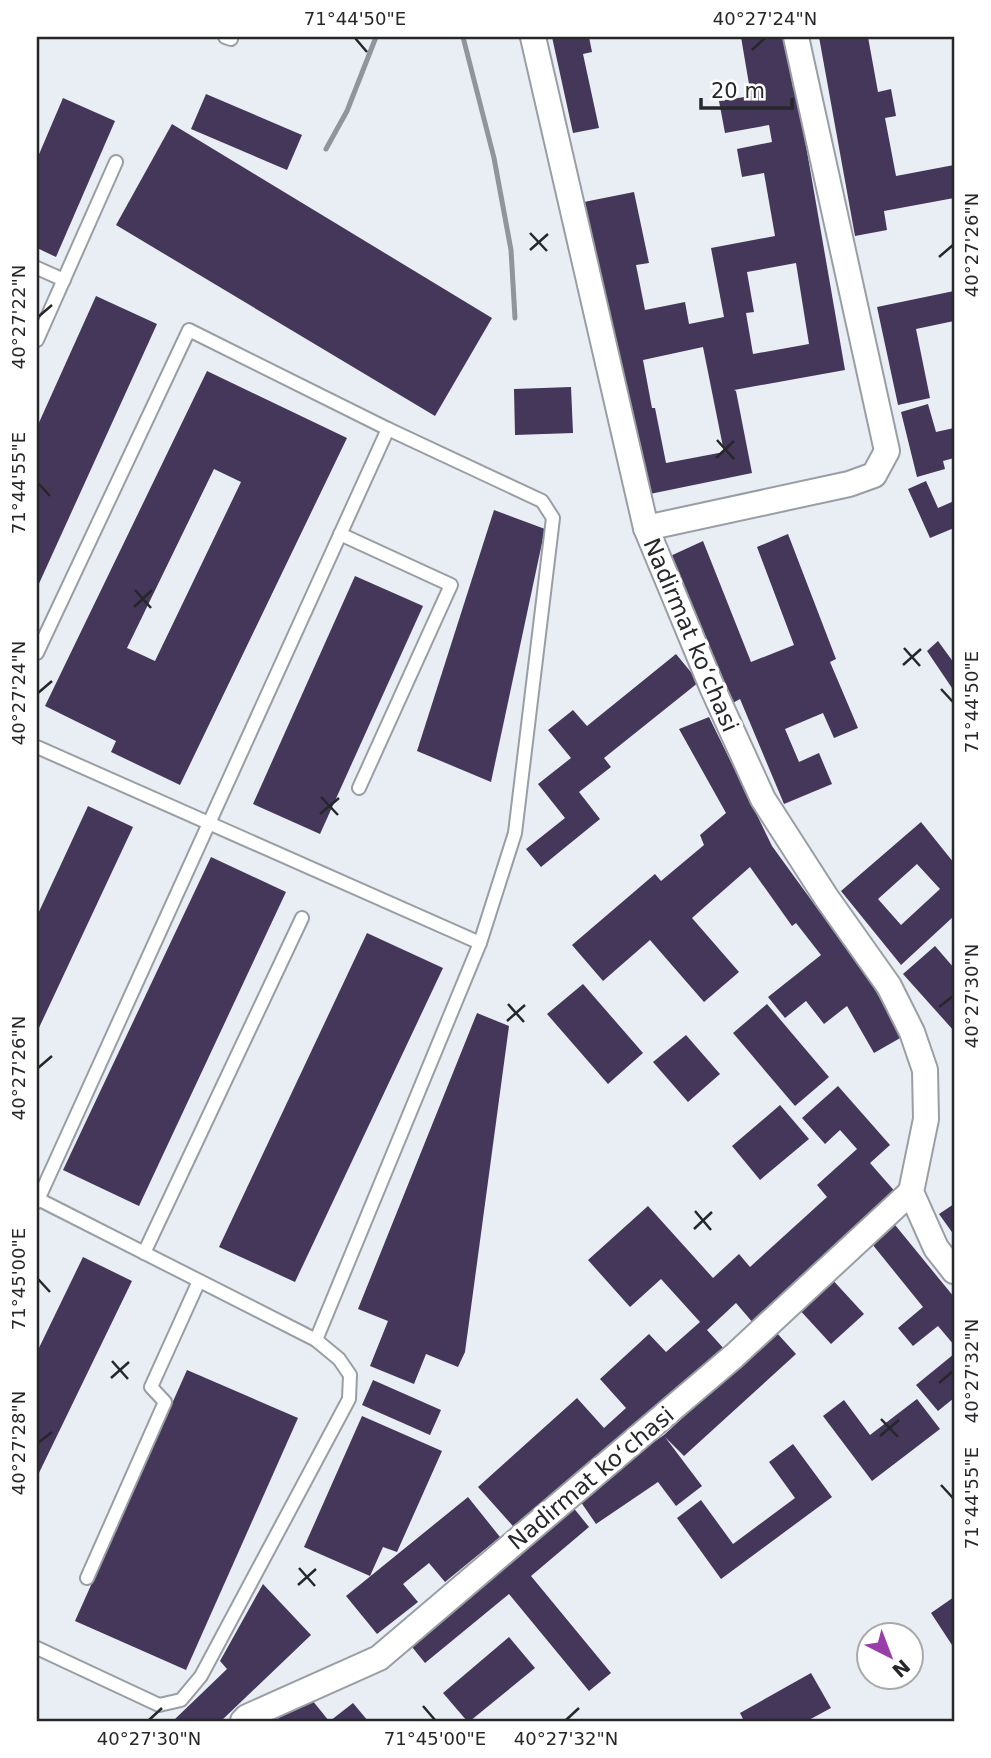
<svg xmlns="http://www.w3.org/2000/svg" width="991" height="1758" viewBox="0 0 991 1758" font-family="'DejaVu Sans',sans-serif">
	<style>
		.building { fill: #443759; fill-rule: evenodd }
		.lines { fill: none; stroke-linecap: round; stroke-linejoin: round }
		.service-casing { stroke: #999ea4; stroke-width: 16 }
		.minor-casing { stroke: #999ea4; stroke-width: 28 }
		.service { stroke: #fff; stroke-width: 12 }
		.minor { stroke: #fff; stroke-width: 24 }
		.rail { stroke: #91949a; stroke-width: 5 }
		.ticks { fill: none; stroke: #25272a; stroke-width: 2.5 }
		.labels { text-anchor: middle; stroke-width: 7; stroke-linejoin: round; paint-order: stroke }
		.street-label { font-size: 23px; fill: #25272a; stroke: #fff }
		.neatline { fill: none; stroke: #25272a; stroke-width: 2.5 }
		.ticks-label { font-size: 18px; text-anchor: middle; fill: #25272a }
	</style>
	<rect width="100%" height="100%" fill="#e9eef5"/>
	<g class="building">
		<polygon points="552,37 589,37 592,52 583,54 599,128 573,133"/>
		<path d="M741,37H784L793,88H796L845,370L734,390L736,391L752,473L645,495L584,202L634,192L649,263L636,265L645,310L685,302L689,324L724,317L711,248L775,236L764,173L742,177L737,149L772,142L769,125L725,133L719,101L751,96ZM796,263L809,344L753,354L746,313L754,312L747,272ZM703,347L724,452L666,463L655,408H652L643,360Z"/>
		<polygon points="819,37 868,37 878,92 891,89 896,116 885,118 896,176 954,165 954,198 884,211 887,230 855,236"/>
		<polygon points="206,94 302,135 287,170 191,129"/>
		<polygon points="63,98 115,121 56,257 37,248 37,159"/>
		<polygon points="172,124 492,318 435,416 116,225"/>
		<polygon points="954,291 954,321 916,329 930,398 898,405 877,307"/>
		<polygon points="96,296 157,324 37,588 37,427"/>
		<path d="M207,371L347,438L180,785L111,752L116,741L45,706ZM214,469L241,482L155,661L127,648Z"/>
		<polygon points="571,387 573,433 515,435 514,389"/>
		<polygon points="928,404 936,432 954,428 954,458 943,461 945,469 917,477 901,412"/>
		<polygon points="926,481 938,508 954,501 954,528 930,538 908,489"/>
		<polygon points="494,510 545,529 491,782 417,751"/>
		<polygon points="788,534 836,659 830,662 858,728 834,738 823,713 785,729 799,762 819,753 832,784 784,804 740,699 731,704 666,558 703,541 751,662 794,645 757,547"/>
		<polygon points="355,576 423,606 320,834 253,804"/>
		<polygon points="938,641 954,663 954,691 927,651"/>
		<polygon points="676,654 699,682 604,758 611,767 579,792 600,819 541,867 526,849 565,818 538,784 571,758 548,730 573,710 587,726"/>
		<polygon points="709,717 772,846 817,908 858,960 902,1037 874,1053 847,1006 824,1024 806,1001 785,1018 768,997 821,955 796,923 792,926 750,867 692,918 739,972 704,1002 650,940 603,981 572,945 655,874 661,881 704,845 700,835 726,813 679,729"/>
		<polygon points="88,806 133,827 37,1032 37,916"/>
		<path d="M921,822L954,863V916L901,965L841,891ZM917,864L940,889L901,925L878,899Z"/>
		<polygon points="211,857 286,892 139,1206 63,1170"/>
		<polygon points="367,933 443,968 295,1282 219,1247"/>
		<polygon points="935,946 954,968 954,1031 903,974"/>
		<polygon points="583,984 643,1053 608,1084 547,1014"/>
		<polygon points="767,1004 829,1077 795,1106 733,1033"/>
		<polygon points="477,1013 509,1026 465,1352 458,1367 426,1354 414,1384 370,1366 388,1321 358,1309"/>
		<polygon points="686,1035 720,1074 688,1102 653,1062"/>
		<polygon points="838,1086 890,1145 870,1163 898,1195 754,1324 736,1303 707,1330 725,1350 520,1534 478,1487 577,1398 604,1428 626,1408 600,1379 649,1334 666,1352 700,1322 661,1279 630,1307 588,1260 648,1206 713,1278 739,1254 750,1267 827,1197 817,1185 857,1149 840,1130 825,1144 802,1118"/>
		<polygon points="780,1105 809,1139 760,1180 732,1146"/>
		<polygon points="954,1204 954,1235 939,1214"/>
		<polygon points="891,1220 954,1297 954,1345 938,1326 913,1346 898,1328 923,1307 868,1239"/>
		<polygon points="83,1257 132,1281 37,1477 37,1352"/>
		<polygon points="830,1277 864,1314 831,1344 797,1307"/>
		<polygon points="776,1332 796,1354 684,1456 665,1437 702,1486 676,1506 658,1482 596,1524 576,1495 664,1435"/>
		<polygon points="954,1354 954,1398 938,1411 916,1385"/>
		<polygon points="187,1370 298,1418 186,1670 75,1621"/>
		<polygon points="373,1380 441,1410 430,1435 362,1405"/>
		<polygon points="917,1399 940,1429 872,1481 823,1416 844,1400 870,1435"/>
		<polygon points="362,1416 442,1451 397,1552 383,1547 370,1576 304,1547"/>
		<polygon points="793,1444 832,1497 721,1579 677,1518 701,1500 733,1544 795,1498 769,1462"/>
		<polygon points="468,1497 500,1537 445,1582 429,1563 403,1584 418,1602 377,1634 346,1596"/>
		<polygon points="572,1506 589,1527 531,1576 611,1673 589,1691 509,1594 425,1663 408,1642"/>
		<polygon points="263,1584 311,1635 221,1721 177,1721 175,1719 227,1669 220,1661"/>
		<polygon points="954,1597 954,1648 931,1613"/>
		<polygon points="509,1637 535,1668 470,1721 467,1721 443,1693"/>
		<polygon points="811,1673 831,1708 807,1721 744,1721 740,1713"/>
		<polygon points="308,1695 329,1721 275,1721"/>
		<polygon points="353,1703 368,1721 330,1721"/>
	</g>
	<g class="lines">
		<g class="service-casing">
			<g id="service">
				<polyline points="225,37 231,39"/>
				<polyline points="37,268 64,280"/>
				<polyline points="37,340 116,162"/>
				<polyline points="340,534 451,585 359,788"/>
				<polyline points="37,653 189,330 388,429 542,501 553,518 515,833 480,943 316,1340"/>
				<polyline points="37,747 480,943"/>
				<polyline points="37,1202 388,429"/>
				<polyline points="144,1253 302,918"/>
				<polyline points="87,1578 165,1402 151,1387 199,1281"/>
				<polyline points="37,1648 159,1705 181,1700 201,1676 349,1399 350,1375 339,1359 316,1340 38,1199"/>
			</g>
		</g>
		<g class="minor-casing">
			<g id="minor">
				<polyline points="533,37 646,528 712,687 763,799 826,897 889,986 912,1032 925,1070 926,1119 911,1192 936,1248 954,1271"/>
				<polyline points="646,528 849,484 874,475 887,451 796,37"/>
				<polyline points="243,1721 247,1717 379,1658 734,1356 911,1192"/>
			</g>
		</g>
		<use href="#service" class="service"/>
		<use href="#minor" class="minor"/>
		<g class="rail">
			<polyline points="463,37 494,158 511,250 515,318"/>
			<polyline points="326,149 347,111 376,37"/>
		</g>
	</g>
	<path class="ticks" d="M355,38L367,52M752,50L765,38M530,233L547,251M530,250L548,234M939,257L953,245M38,317L52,305M717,440L734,459M716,458L734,441M38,483L50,496M135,590L151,608M134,607L152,590M904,648L920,666M903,665L921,649M941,689L953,702M38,693L52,681M321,797L338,815M320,814L339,798M508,1004L524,1022M939,1007L953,996M507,1021L525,1005M38,1068L52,1056M695,1211L711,1230M694,1229L712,1212M38,1279L50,1292M112,1361L128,1379M111,1378L129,1362M939,1383L953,1371M881,1419L898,1437M880,1436L899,1420M38,1443L52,1432M941,1485L953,1498M299,1568L315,1586M298,1585L316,1569M423,1706L435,1720M149,1720L162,1708M566,1720L579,1708"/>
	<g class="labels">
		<g class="street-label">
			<text transform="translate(691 635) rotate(67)" y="8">Nadirmat koʻchasi</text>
			<text transform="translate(591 1478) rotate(-40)" y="8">Nadirmat koʻchasi</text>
		</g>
	</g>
	<rect width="991" height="1758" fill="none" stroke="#ffffff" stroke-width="77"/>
	<g transform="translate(890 1656) rotate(138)"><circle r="33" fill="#ffffff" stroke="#a8a9aa" stroke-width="2"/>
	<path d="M0-5L12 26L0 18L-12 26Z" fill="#993ea8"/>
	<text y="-10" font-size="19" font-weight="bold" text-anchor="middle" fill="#25272a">N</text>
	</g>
	<path d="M701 98v10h91v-10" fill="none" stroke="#25272a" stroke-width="3.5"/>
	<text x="711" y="98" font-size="21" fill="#25272a" stroke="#ffffff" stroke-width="5" paint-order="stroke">20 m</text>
	<rect x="38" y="38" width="915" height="1682" class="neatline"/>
	<g class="ticks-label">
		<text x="355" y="25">71°44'50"E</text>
		<text x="765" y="25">40°27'24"N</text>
		<text transform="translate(972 245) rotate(-90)" y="6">40°27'26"N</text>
		<text transform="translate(19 317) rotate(-90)" y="6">40°27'22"N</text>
		<text transform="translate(19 483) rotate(-90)" y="6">71°44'55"E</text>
		<text transform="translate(19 693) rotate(-90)" y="6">40°27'24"N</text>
		<text transform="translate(972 702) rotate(-90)" y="6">71°44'50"E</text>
		<text transform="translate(972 996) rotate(-90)" y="6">40°27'30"N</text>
		<text transform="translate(19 1068) rotate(-90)" y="6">40°27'26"N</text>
		<text transform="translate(19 1279) rotate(-90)" y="6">71°45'00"E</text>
		<text transform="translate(972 1371) rotate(-90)" y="6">40°27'32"N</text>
		<text transform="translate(19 1443) rotate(-90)" y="6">40°27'28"N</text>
		<text transform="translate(972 1498) rotate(-90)" y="6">71°44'55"E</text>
		<text x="149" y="1745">40°27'30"N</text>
		<text x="435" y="1745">71°45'00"E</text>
		<text x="566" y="1745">40°27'32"N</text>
	</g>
</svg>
